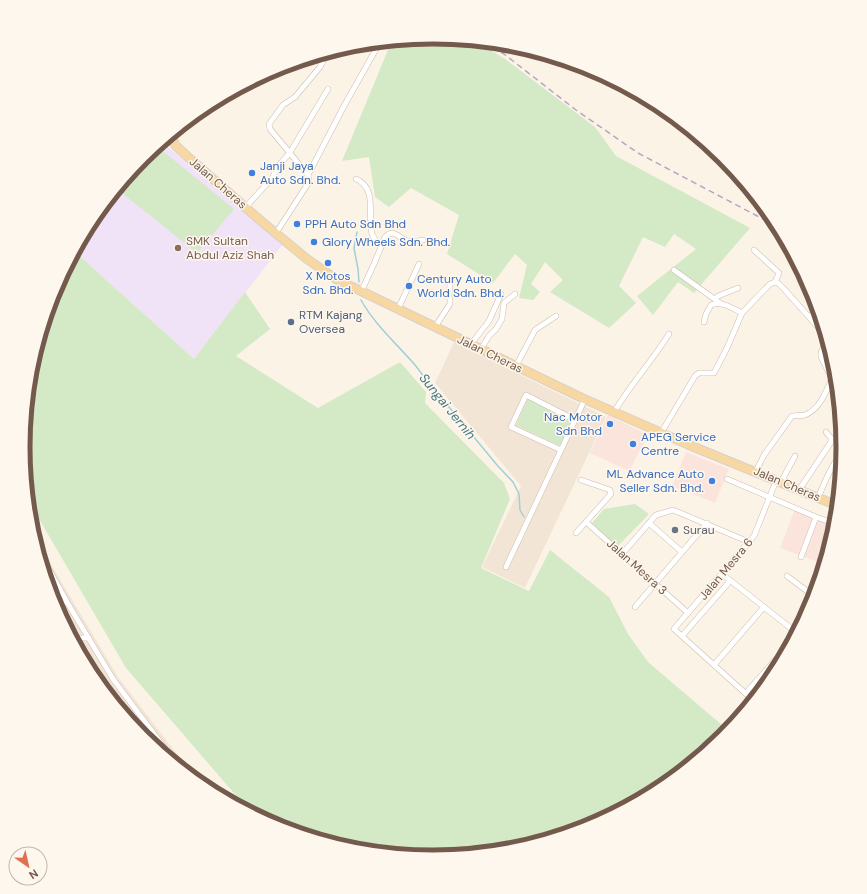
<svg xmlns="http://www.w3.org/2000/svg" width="867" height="894" viewBox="0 0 867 894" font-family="'DM Sans',sans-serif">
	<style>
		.residential { fill: #f3e5d5 }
		.commercial { fill: #fbe4db }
		.education { fill: #f0e3f8 }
		.green { fill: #d4e9c5 }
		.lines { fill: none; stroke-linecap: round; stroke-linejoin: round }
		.stream { stroke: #a2cfd6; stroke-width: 1.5 }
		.street-casing { stroke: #cdbbad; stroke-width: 6 }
		.primary-casing { stroke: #d8d1cd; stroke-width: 10 }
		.highway-casing { stroke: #d8d1cd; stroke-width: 12 }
		.street { stroke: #fff; stroke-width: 5 }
		.primary { stroke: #f7d7a2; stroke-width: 8 }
		.highway { stroke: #f3b5a0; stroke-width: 10 }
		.rail { stroke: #b6a5c5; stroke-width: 1.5; stroke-dasharray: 6 4; stroke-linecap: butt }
		.shop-dot { fill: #3f7fe0; stroke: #fef7ed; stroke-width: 1.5 }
		.education-dot { fill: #8d6e63; stroke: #fef7ed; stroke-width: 1.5 }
		.service-dot { fill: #5c6f8a; stroke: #fef7ed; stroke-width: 1.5 }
		.worship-dot { fill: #6b7280; stroke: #fef7ed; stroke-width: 1.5 }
		.labels { text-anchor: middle; stroke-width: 3; stroke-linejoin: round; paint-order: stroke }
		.shop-label { font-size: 12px; fill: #366cbe; stroke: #fef7ed; text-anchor: start }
		.street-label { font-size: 12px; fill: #745a4c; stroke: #fef7ed }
		.education-label { font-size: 12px; fill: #785e54; stroke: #fef7ed; text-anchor: start }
		.service-label { font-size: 12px; fill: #4e5e75; stroke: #fef7ed; text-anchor: start }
		.worship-label { font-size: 12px; fill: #5b616d; stroke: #fef7ed; text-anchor: start }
		.water-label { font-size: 13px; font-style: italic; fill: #437780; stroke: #fef7ed }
		.rim { fill: none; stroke: #745a4c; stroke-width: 5 }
	</style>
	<rect width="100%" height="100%" fill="#fcf3e7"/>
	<g class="residential">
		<polygon points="454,342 606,417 525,588 482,567 521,486 435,383"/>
		<polygon points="33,534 118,677 199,783 143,737 92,675 54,604"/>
	</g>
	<g class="commercial">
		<polygon points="608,415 648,435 629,471 590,453"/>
		<polygon points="686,452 729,469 715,503 672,486"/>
		<polygon points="795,509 836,526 824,564 780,548"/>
	</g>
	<polygon class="education" points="162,142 283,244 194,359 75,252 92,219 143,157"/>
	<g class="green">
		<polygon points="434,37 476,41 505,59 595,127 616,156 750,228 694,293 678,282 653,315 637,296 696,249 674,234 665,247 643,237 619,286 636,303 609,328 550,292 563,280 545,262 531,284 540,292 533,300 519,298 527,265 515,254 493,283 447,254 459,215 411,188 389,207 375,197 369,157 342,161 388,50 391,41"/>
		<polygon points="159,148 234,209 197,253 122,193"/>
		<polygon points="75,252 194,359 245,292 270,329 236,356 318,408 400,362 426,392 425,403 504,483 510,499 481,568 529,591 550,550 609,597 628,634 648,662 729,731 724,737 661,788 590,826 513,850 433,857 353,850 276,826 248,811 233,792 126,668 28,500 23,447 31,367 54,290"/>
		<polygon points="528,399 573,420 561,446 516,425"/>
		<polygon points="635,504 649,514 617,547 592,523 604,509"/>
	</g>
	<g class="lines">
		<g class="stream">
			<polyline points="357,232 354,248 358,269 359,282"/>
			<path d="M361,300C375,325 396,343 415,365C425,377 432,391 444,401L497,465L513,482L519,494L520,510L524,517"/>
		</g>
		<g class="street-casing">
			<g id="street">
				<polyline points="308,175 344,106 380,42"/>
				<path d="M356,179C378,188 367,217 372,234C374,239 378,243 381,247"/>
				<polyline points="245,208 273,177 277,167 289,154 328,89"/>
				<polyline points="276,233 309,182 308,175 270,129 269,124 283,105 295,97 320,67 328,52"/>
				<polyline points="674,270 720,303"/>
				<polyline points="775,282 778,283 784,289 825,335"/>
				<path d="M361,292L374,264L385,237C395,227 399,240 409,241C414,242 419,241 423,240"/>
				<polyline points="715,299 718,296 738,288"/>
				<polyline points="398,309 419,264"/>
				<polyline points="810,317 818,307"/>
				<path d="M704,322L706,314L711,305C722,301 732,308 742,313"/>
				<polyline points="435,327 450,304 450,300 449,296 450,284"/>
				<polyline points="826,335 825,335 827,341 821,352 821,357 838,391"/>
				<polyline points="471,344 489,321 501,294"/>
				<polyline points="481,349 489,336 496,329 502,319 504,303 515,294"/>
				<polyline points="516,366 535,330 556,316"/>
				<path d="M614,412C631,384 652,361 669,334"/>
				<polyline points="661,433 695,376 699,373 714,373 727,348 742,313 770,284 775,282 779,273 754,250"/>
				<polyline points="561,450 511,427 526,395 575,420"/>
				<path d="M756,471L764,455L792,416C797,415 801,416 805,415C820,409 825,393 832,379"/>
				<polyline points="727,479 816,517 836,524"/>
				<polyline points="781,482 795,456"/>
				<polyline points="799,490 831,442 831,438 826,432"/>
				<path d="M818,498C825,481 832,464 844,450"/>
				<polyline points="586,522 688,613"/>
				<polyline points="649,523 682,552"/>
				<polyline points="576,533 611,494 610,490 581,480"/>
				<polyline points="38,550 67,602 113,679 178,766"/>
				<polyline points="622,554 656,515 673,510 749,542"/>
				<polyline points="801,557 816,517"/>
				<polyline points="506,567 585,399"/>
				<polyline points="722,574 797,633"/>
				<polyline points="787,576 815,597"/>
				<polyline points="54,602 67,602"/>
				<polyline points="635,607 707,523"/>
				<polyline points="682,636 730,581"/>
				<polyline points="72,638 89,638"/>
				<polyline points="714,665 764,607"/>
				<polyline points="746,693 796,636"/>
				<polyline points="754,701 674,629 754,536 776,481"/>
				<polyline points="142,736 149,729"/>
			</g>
		</g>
		<g class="primary-casing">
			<polyline id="primary" points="170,135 176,146 188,157 261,221 307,259 336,279 582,398 689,445 838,506"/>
		</g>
		<g class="highway-casing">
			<polyline id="highway" points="630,89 692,130"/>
		</g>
		<use href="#street" class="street"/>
		<use href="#primary" class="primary"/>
		<use href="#highway" class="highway"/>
		<polyline class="rail" points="484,42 504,54 576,110 638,153 780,228"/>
	</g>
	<g class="shop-dot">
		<circle cx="252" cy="173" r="4"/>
		<circle cx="297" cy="224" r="4"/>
		<circle cx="314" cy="242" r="4"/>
		<circle cx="328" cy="263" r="4"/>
		<circle cx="409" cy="286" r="4"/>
		<circle cx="610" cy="424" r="4"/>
		<circle cx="633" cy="444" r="4"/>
		<circle cx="712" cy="481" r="4"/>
	</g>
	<circle class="education-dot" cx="178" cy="248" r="4"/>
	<circle class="service-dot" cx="291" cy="322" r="4"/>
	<circle class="worship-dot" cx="675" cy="530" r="4"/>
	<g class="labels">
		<g class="shop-label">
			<text x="260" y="170">Janji Jaya<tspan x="260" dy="14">Auto Sdn. Bhd.</tspan></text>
			<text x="305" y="228">PPH Auto Sdn Bhd</text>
			<text x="322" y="246">Glory Wheels Sdn. Bhd.</text>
			<text x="328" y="280" text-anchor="middle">X Motos<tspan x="328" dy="14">Sdn. Bhd.</tspan></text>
			<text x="417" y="283">Century Auto<tspan x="417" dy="14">World Sdn. Bhd.</tspan></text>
			<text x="602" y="421" text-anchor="end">Nac Motor<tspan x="602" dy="14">Sdn Bhd</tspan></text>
			<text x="641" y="441">APEG Service<tspan x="641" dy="14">Centre</tspan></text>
			<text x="704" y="478" text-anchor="end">ML Advance Auto<tspan x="704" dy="14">Seller Sdn. Bhd.</tspan></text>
		</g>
		<g class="street-label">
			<text transform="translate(218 183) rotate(41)" y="4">Jalan Cheras</text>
			<text transform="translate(490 354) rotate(26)" y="4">Jalan Cheras</text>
			<text transform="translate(787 484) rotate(23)" y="4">Jalan Cheras</text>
			<text transform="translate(637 567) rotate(42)" y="4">Jalan Mesra 3</text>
			<text transform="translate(726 569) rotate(-50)" y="4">Jalan Mesra 6</text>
		</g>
		<g class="education-label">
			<text x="186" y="245">SMK Sultan<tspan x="186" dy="14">Abdul Aziz Shah</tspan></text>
		</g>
		<g class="service-label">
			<text x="299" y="319">RTM Kajang<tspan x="299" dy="14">Oversea</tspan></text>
		</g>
		<g class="worship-label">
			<text x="683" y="534">Surau</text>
		</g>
		<g class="water-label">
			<text transform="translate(448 406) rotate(51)" y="5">Sungai Jernih</text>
		</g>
	</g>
	<path d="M0 0H867V894H0ZM30 447a403 403 0 1 1 806 0a403 403 0 1 1-806 0Z" fill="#fef7ed" fill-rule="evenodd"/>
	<path class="rim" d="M30 447a403 403 0 1 1 806 0a403 403 0 1 1-806 0Z"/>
	<g transform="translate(28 866) rotate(146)"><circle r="19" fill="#fef7ed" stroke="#c7b8ad"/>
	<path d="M0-3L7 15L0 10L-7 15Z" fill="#e16f50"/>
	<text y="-6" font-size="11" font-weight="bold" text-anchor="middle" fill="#745a4c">N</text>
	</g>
</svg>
